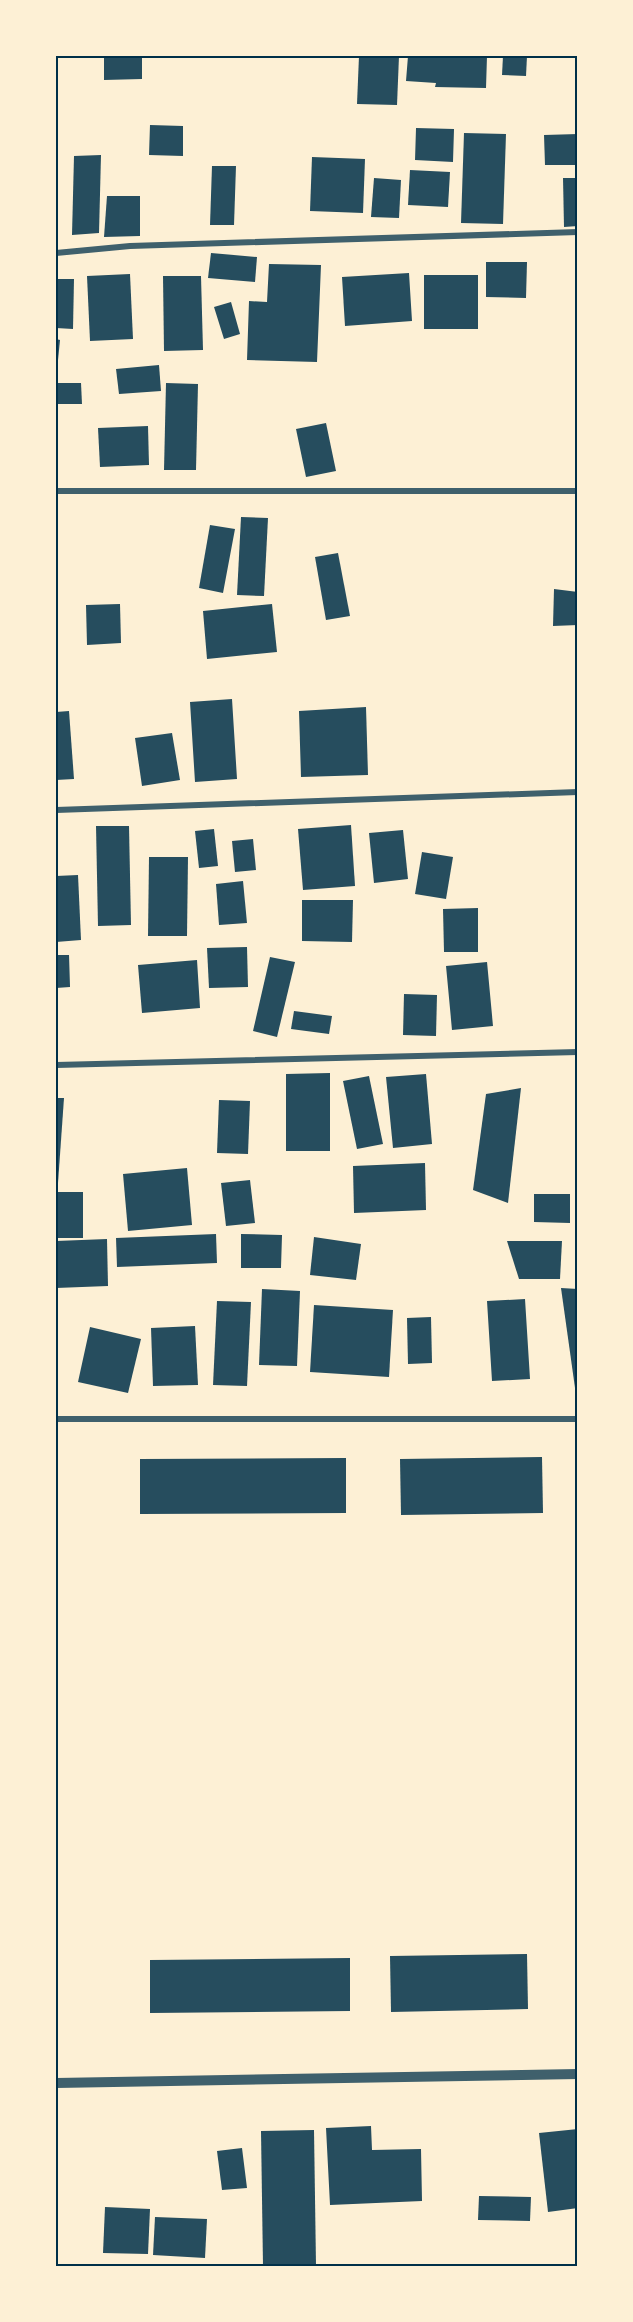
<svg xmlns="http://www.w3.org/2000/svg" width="633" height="2322" viewBox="0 0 633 2322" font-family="Commissioner,sans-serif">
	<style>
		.building { fill: #264d5e }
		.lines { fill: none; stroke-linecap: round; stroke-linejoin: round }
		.minor { stroke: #3f606c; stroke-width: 6 }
		.tertiary { stroke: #3f606c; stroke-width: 10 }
		.neatline { fill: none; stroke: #003049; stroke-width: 2 }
	</style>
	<rect width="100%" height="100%" fill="#fdf0d5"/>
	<g class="building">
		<polygon points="104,56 142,56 142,79 104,80"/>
		<polygon points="359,56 399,56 397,105 357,104"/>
		<polygon points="408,56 487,56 486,88 435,87 436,83 406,81"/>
		<polygon points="503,56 527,56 526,76 502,75"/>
		<polygon points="150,125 183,126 183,156 149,155"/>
		<polygon points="416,128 454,129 453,162 415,160"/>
		<polygon points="464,133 506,134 503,224 461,223"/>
		<polygon points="578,134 578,165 545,165 544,135"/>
		<polygon points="101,155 99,233 72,235 74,156"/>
		<polygon points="312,157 365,159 363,213 310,211"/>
		<polygon points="212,166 236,166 234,225 210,225"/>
		<polygon points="410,170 450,172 448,207 408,205"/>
		<polygon points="374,178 401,180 399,218 371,217"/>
		<polygon points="563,178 578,178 578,226 564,227"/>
		<polygon points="107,196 140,196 140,236 104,237"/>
		<polygon points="211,253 257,257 255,282 208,278"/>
		<polygon points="486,262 527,262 526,298 486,297"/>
		<polygon points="269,264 321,265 317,362 247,360 249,301 267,302"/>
		<polygon points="409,273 412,321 345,326 342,277"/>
		<polygon points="130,274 133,339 90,341 87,276"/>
		<rect x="424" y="275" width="54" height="54"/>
		<polygon points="163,276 201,276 203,350 164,351"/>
		<polygon points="56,279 74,279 73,329 56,328"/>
		<polygon points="231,302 240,334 224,339 214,307"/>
		<polygon points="56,339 60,340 58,360 56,360"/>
		<polygon points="159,365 161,391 119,394 116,369"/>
		<polygon points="56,383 81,383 82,404 56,404"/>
		<polygon points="166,383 198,384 196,470 164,470"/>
		<polygon points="326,423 336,471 306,477 296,429"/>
		<polygon points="148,426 149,465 100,467 98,428"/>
		<polygon points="241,517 268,518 264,596 237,595"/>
		<polygon points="210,525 235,529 223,593 199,588"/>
		<polygon points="338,553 350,616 326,620 315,557"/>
		<polygon points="554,589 578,592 578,625 553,626"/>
		<polygon points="120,604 121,643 87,645 86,605"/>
		<polygon points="272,604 277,652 207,659 203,611"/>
		<polygon points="232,699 237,779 195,782 190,702"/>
		<polygon points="366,707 368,775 301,777 299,711"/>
		<polygon points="69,711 74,779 56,780 56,712"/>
		<polygon points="172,733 180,780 142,786 135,738"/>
		<polygon points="351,825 355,886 303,890 298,829"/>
		<polygon points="96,826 129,826 131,925 98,926"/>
		<polygon points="214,829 218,866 199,868 195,831"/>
		<polygon points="403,830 408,879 374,883 369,833"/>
		<polygon points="253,839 256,870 235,872 232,841"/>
		<polygon points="422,852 453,857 446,899 415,894"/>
		<polygon points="149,857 188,857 187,936 148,936"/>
		<polygon points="78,875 81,940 56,942 56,876"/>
		<polygon points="243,881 247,923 219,925 216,884"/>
		<polygon points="302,900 353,900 352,942 302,941"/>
		<polygon points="478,908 478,952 444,952 443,909"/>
		<polygon points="247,947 248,987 209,988 207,948"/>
		<polygon points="56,955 69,955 70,987 56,988"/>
		<polygon points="270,957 295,962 277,1037 253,1031"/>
		<polygon points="197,960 200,1008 142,1013 138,965"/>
		<polygon points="487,962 493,1026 452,1030 446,966"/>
		<polygon points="404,994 437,995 436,1036 403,1035"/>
		<polygon points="294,1011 332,1016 329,1034 291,1029"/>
		<polygon points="330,1073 330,1151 286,1151 286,1074"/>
		<polygon points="426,1074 432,1144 393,1148 386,1077"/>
		<polygon points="369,1076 383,1144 357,1149 343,1081"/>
		<polygon points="521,1088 508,1203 473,1190 486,1094"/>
		<polygon points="56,1098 64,1098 58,1183 56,1183"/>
		<polygon points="219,1100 250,1101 248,1154 217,1153"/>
		<polygon points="425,1163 426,1210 354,1213 353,1166"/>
		<polygon points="187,1168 192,1225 128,1231 123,1174"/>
		<polygon points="250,1180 255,1223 226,1226 221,1183"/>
		<rect x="56" y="1192" width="27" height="46"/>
		<polygon points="534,1194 570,1194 570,1223 534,1222"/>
		<polygon points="216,1234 217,1263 117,1267 116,1238"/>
		<polygon points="241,1234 282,1235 281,1268 241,1268"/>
		<polygon points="314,1237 361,1244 356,1280 310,1275"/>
		<polygon points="107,1239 108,1286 56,1288 56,1241"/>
		<polygon points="507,1241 562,1241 560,1279 519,1279"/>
		<polygon points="561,1288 578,1289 578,1394 576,1395"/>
		<polygon points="262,1289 300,1291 297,1366 259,1365"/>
		<polygon points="525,1299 530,1379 492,1381 487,1301"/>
		<polygon points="217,1301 251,1302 247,1386 213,1385"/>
		<polygon points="314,1305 393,1310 389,1377 310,1372"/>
		<polygon points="431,1317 432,1363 408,1364 407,1318"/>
		<polygon points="195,1326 198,1385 153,1386 151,1328"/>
		<polygon points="90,1327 141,1339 128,1393 78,1382"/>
		<polygon points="542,1457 543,1513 401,1515 400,1459"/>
		<polygon points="346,1458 346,1513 140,1514 140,1459"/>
		<polygon points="527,1954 528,2009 391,2012 390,1956"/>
		<polygon points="350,1958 350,2011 150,2013 150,1960"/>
		<polygon points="371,2126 372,2150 421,2149 422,2201 330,2205 326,2128"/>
		<polygon points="578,2129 578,2208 548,2212 539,2133"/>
		<polygon points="314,2130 316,2266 263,2266 261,2131"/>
		<polygon points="242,2148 247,2188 222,2190 217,2151"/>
		<polygon points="479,2196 531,2197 530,2221 478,2220"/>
		<polygon points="105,2207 150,2209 148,2254 103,2253"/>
		<polygon points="155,2217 207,2219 205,2258 153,2255"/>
	</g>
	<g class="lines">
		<g class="minor">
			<polyline points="56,253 130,246 578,232"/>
			<polyline points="56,491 578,491"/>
			<polyline points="56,810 578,792"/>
			<polyline points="56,1065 578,1052"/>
			<polyline points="56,1419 578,1419"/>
		</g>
		<polyline class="tertiary" points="56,2083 578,2074"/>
	</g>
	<rect width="633" height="2322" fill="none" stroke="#fdf0d5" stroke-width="114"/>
	<rect x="57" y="57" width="519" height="2208" class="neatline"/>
</svg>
